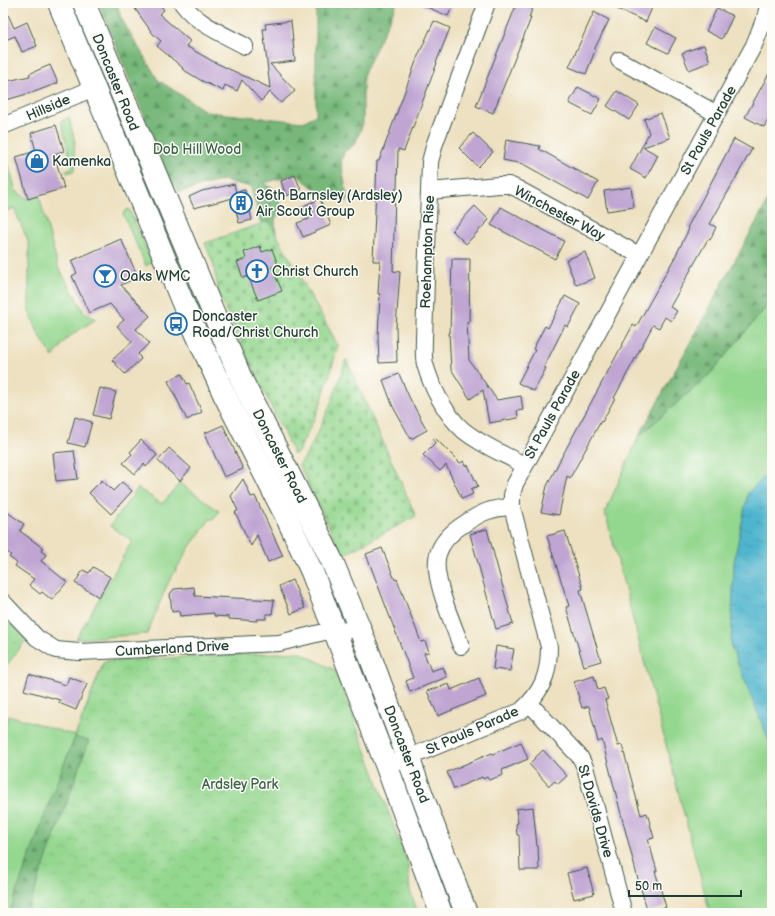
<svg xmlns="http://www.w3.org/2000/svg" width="775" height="916" viewBox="0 0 775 916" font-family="'Balsamiq Sans',sans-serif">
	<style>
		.green { fill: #94d78f; stroke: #5a8a62 }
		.forest { fill: url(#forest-firs); stroke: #4b7a57 }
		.cemetery { fill: url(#cemetery-stones); stroke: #5a8a62 }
		.park { fill: url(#park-crowns); stroke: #5a8a62 }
		.water { fill: url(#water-ripples); stroke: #387981 }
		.building { fill: #c0a5d3 }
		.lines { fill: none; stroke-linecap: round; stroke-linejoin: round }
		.minor-casing { stroke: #3e5649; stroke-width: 18 }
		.highway-casing { stroke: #3e5649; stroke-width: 24 }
		.minor { stroke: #fff; stroke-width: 16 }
		.highway { stroke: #fff; stroke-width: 22 }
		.labels { text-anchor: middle; stroke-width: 3; stroke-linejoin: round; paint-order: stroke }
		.street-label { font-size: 14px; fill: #1f3d34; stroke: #fdfcf7 }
		.park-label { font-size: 14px; fill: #3c644b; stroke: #fdfcf7 }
		.poi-label { font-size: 14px; fill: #1f3d34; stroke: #fdfcf7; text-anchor: start }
	</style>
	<defs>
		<pattern id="forest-firs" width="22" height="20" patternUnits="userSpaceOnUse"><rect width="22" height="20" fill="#77b87a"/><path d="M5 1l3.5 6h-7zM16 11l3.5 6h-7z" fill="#619765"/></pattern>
		<pattern id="cemetery-stones" width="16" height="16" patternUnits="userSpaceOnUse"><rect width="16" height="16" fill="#94d78f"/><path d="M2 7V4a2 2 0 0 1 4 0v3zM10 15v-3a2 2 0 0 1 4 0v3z" fill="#7fb97c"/></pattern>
		<pattern id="park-crowns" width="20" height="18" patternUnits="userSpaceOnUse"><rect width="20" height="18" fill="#94d78f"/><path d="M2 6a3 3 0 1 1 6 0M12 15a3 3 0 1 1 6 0" fill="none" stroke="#7fb97c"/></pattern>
		<pattern id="water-ripples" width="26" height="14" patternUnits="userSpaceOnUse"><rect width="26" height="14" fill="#50b5ce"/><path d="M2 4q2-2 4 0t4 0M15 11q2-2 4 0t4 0" fill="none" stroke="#4294a8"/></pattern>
	</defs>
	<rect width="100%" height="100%" fill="#fdfcf7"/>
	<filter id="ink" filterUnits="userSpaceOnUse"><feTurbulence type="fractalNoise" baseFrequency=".025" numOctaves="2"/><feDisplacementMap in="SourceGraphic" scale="8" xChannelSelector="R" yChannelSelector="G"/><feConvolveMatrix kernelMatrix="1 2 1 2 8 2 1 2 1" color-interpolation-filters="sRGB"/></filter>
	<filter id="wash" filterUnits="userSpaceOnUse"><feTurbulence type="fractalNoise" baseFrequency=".012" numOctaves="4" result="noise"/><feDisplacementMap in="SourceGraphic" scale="16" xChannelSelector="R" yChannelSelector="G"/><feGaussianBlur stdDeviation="0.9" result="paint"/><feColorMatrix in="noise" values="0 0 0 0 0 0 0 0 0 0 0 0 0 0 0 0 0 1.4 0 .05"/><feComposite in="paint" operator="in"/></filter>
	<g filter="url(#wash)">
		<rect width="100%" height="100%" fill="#eee1c1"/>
		<g class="green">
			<polygon points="83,22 145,170 142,174 137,171 76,24"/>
			<polygon points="69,117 75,143 74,151 77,161 74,171 67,173 66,170 72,167 74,159 69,154 61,121"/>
			<polygon points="3,146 16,191 28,199 39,195 58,267 85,313 96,319 67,338 53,357 39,335 29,310 29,244 14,208 7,211 3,200"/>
			<polygon points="153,201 157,201 316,546 310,549 235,394 151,204"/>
			<polygon points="129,209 152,262 146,266 123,214 125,211"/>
			<polygon points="772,300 772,469 748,493 734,562 731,646 772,748 772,913 710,913 605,512 639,436 710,374"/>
			<polygon points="180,483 219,511 214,519 210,519 189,548 167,585 147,634 76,639 132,541 110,526 138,488 162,504"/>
			<polygon points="353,644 356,645 393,743 391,746 350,648"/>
			<polygon points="9,715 89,740 27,913 3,913 3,732"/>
		</g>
		<g class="forest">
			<polygon points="99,3 117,3 121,18 158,80 207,112 303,122 316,115 316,3 397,3 363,76 363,124 355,144 344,152 341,162 348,201 325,197 296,174 264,183 278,192 281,207 275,220 276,235 212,241 261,224 251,187 223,180 180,192 170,181"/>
			<polygon points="772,193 772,300 710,374 639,436"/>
			<polygon points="104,661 89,740 27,913 9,913 56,784 75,737"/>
		</g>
		<g class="cemetery">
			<polygon points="269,221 338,345 331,371 318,411 298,452 294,455 220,298 213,263 205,243"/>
			<path d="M346,359L416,516L343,555L299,465C306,457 310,448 315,438C328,413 338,386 346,359Z"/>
		</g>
		<g class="park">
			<polygon points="3,615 26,640 3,670"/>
			<polygon points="300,652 336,671 408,864 410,891 418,913 27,913 89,741 75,737 104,661"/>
		</g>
		<polygon class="water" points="772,469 772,748 731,646 734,562 748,493"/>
		<g id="blocks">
			<g class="building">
				<polygon points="3,3 14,28 27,22 37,46 22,52 15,36 3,41"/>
				<polygon points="131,3 159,3 164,10 159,14 190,41 186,46 214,62 270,88 263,29 266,29 265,24 291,21 295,61 270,64 295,91 281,103 270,92 261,101 242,80 237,91 225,85 223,91 202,81 182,69 183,68 157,46 161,41 153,34"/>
				<polygon points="417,3 454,3 448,16"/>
				<polygon points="517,3 534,3 529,18 531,18 493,113 476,106"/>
				<polygon points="604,3 654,3 646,22"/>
				<polygon points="717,8 733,16 722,39 706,31"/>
				<polygon points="594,12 609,20 594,50 595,51 586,74 569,67"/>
				<polygon points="434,21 450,28 436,63 437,63 404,151 398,149 397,189 395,189 393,271 400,272 396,327 397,362 379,363 378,337 380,294 378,294 380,261 373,261 377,161 379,161 418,56"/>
				<polygon points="655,27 676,38 668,53 647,43"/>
				<polygon points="704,45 710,62 689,70 682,53"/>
				<polygon points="50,65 58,83 34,92 6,100 3,82 30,76 29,74"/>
				<polygon points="772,68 772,112 764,127 745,117"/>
				<polygon points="578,87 601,99 592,115 569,103"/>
				<polygon points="617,91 639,105 629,120 607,106"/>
				<polygon points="661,113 670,138 643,147 658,155 646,178 630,169 649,133 644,119"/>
				<polygon points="56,125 64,151 54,154 64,188 28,199 16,157 36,151 31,133"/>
				<polygon points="473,133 493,152 478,167 459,148"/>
				<polygon points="734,139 752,149 710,224 716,227 710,240 708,239 670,307 677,311 671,321 665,317 659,328 653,325 614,398 615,398 602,422 601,421 570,478 567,476 559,515 541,512 547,486 560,460 633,325 636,327 675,257 689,229 687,228"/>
				<polygon points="506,140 540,146 539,149 598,182 588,200 523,164 503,160"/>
				<polygon points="295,175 301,190 286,196 281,181"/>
				<polygon points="234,184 236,192 245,190 252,220 239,223 233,198 194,208 189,197 202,191"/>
				<polygon points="631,187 634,207 607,211 604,191"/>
				<polygon points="320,199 331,225 303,237 297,223 309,219 303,206"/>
				<polygon points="475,206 489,220 466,244 452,230"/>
				<polygon points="501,207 564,241 555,259 491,225"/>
				<polygon points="121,239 138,277 121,285 150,316 136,329 149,343 138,354 141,359 125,374 112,360 132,342 117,326 124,320 110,304 89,313 72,276 77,273 71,261"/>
				<polygon points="260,246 262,252 272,249 278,265 272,267 282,291 258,300 248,276 243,278 237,262 246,259 244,252"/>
				<polygon points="585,252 595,278 576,285 566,260"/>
				<polygon points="452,259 470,259 469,322 467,322 469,360 497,400 521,396 523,410 517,411 518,418 489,423 483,390 470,399 451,369 449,333 450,333"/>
				<polygon points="565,296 580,304 568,327 565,325 544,367 546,368 534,391 518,383 535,350 533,349 545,326 548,328"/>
				<polygon points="182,374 187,384 189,383 202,412 187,420 168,381"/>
				<polygon points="399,374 410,399 427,430 411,439 393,407 383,380"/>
				<polygon points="100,388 116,392 109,419 93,415"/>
				<polygon points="75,417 92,422 85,447 68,443"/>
				<polygon points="223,425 243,469 224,477 205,433"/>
				<polygon points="435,438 460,463 464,461 466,466 468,465 478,486 471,489 473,494 462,499 446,465 440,471 423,455 435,443 433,439"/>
				<polygon points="141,440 157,455 146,467 144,464 135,474 123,463 132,454 130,452"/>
				<polygon points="169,448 191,468 180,481 158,461"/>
				<polygon points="74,451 78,479 56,481 53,453"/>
				<polygon points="243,479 251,497 255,496 283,556 268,562 257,535 251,546 235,512 238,511 231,496"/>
				<polygon points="102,480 113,491 122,482 132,491 111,514 89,493"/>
				<polygon points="7,512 24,524 20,531 43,548 41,551 46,555 41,561 67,582 52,600 42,592 40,594 29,585 34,579 15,566 17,563 9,557 11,555 3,549 3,518"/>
				<polygon points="487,529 513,624 496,629 470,534"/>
				<polygon points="565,531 583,589 580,590 601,661 584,666 566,607 569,606 547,536"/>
				<polygon points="382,548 395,580 397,579 421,642 425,641 429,652 424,653 431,671 443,667 447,677 410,692 406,681 413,678 366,554"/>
				<polygon points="93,567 110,577 99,597 75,583 83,570 89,573"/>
				<polygon points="292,580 305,608 291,614 279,586"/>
				<polygon points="194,587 195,596 274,600 272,614 266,614 266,619 257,619 257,621 229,619 229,617 214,616 214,613 180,616 179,611 172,612 170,594 174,589"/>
				<polygon points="496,646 514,649 510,671 493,669"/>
				<polygon points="29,674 66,685 69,677 87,684 76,710 59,703 60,700 24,690"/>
				<polygon points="594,676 598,690 604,688 608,699 605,700 618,746 622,745 641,815 647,813 654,838 648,839 657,871 655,871 666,907 648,912 637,876 602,740 598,742 589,706 582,708 574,682"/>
				<polygon points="479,678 486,696 438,716 427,691 449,684 451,690"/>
				<polygon points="521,742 528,759 502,770 503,775 489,780 487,777 483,779 482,777 454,789 447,772 475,760 492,753 493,754"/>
				<polygon points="543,750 567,776 558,784 555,781 549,786 529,764"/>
				<polygon points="533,807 537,846 538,846 539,870 520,870 519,835 517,835 516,824 518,823 516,809"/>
				<polygon points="587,868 594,894 574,899 567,873"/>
			</g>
		</g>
	</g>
	<g filter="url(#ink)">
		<use href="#blocks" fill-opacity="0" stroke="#3e5649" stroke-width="1"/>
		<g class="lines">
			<g class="minor-casing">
				<g id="minor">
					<path d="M182,3C197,24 223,34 245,46"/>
					<path d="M487,3L435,143L430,162L424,339C424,347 423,356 425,364C431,386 445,414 463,430C481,445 504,454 524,465"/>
					<polyline points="619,60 717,114"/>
					<polyline points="3,126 94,88"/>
					<polyline points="429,191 499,185 509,185 518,189 639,255"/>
					<polyline points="3,602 37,638 56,650 79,652 279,643 324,632 360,629"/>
					<path d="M461,646C453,623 431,576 438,554C442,541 453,531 464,524C482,512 491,508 512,507"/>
					<polyline points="529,703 580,757 585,767 624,913"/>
					<path d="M398,762L521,711C542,692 549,675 549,647L512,507V495L515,484L754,45L766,15L768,3"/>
				</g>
			</g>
			<g class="highway-casing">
				<g id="highway">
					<polyline points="59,3 185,308 224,394 287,518 312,572 387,767 441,913"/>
					<polyline points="84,3 226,343 243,383 310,516 332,561 360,629 466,913"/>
				</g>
			</g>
			<use href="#minor" class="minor"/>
			<use href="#highway" class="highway"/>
		</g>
	</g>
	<defs>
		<g id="shop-ring" transform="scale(1.15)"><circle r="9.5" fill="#fdfcf7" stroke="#1f6fb2" stroke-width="1.5"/><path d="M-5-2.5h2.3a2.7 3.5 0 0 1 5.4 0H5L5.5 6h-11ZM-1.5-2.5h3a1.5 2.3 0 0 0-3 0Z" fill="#1f6fb2"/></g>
		<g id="building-ring" transform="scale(1.15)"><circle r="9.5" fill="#fdfcf7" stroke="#1f6fb2" stroke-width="1.5"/><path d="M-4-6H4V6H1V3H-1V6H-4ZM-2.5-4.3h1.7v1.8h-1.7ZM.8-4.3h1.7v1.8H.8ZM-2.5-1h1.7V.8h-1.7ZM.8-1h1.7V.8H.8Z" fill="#1f6fb2"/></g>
		<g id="church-ring" transform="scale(1.15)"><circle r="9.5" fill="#fdfcf7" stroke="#1f6fb2" stroke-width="1.5"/><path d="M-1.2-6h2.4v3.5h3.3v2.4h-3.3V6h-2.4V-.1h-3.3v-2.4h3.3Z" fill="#1f6fb2"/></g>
		<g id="bar-ring" transform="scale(1.15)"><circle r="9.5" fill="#fdfcf7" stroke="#1f6fb2" stroke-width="1.5"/><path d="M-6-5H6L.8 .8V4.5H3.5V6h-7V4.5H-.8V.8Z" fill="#1f6fb2"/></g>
		<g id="bus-ring" transform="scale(1.15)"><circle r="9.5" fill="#fdfcf7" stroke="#1f6fb2" stroke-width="1.5"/><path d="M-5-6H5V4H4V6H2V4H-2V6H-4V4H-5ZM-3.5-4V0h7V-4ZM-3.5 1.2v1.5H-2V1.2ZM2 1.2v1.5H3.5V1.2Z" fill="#1f6fb2"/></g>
	</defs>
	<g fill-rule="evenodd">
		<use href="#shop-ring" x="37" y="161"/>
		<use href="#building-ring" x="241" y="203"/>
		<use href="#church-ring" x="257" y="271"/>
		<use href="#bar-ring" x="105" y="276"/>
		<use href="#bus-ring" x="176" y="324"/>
	</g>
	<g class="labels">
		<g class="street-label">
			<text transform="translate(116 82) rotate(68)" y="5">Doncaster Road</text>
			<text transform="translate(48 107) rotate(-23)" y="5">Hillside</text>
			<text transform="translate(708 130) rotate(-61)" y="5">St Pauls Parade</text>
			<text transform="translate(560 213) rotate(28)" y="5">Winchester Way</text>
			<text transform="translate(427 252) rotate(-88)" y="5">Roehampton Rise</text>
			<text transform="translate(552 414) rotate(-61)" y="5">St Pauls Parade</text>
			<text transform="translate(280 456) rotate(63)" y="5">Doncaster Road</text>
			<text transform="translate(172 648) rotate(-3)" y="5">Cumberland Drive</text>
			<text transform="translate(472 730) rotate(-24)" y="5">St Pauls Parade</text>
			<text transform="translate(407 754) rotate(69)" y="5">Doncaster Road</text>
			<text transform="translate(596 811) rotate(74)" y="5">St Davids Drive</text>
		</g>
		<g class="park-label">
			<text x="197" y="154">Dob Hill Wood</text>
			<text x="240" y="789">Ardsley Park</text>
		</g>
		<g class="poi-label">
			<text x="52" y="166">Kamenka</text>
			<text x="256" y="200">36th Barnsley (Ardsley)<tspan x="256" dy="16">Air Scout Group</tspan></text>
			<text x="272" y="276">Christ Church</text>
			<text x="120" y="281">Oaks WMC</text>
			<text x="192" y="321">Doncaster<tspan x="192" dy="16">Road/Christ Church</tspan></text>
		</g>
	</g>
	<rect width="775" height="916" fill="none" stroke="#fdfcf7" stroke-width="16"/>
	<path d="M629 890v6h112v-6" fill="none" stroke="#1f3d34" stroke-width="2"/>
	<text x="635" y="890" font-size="12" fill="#1f3d34" stroke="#fdfcf7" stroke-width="3" paint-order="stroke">50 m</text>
</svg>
